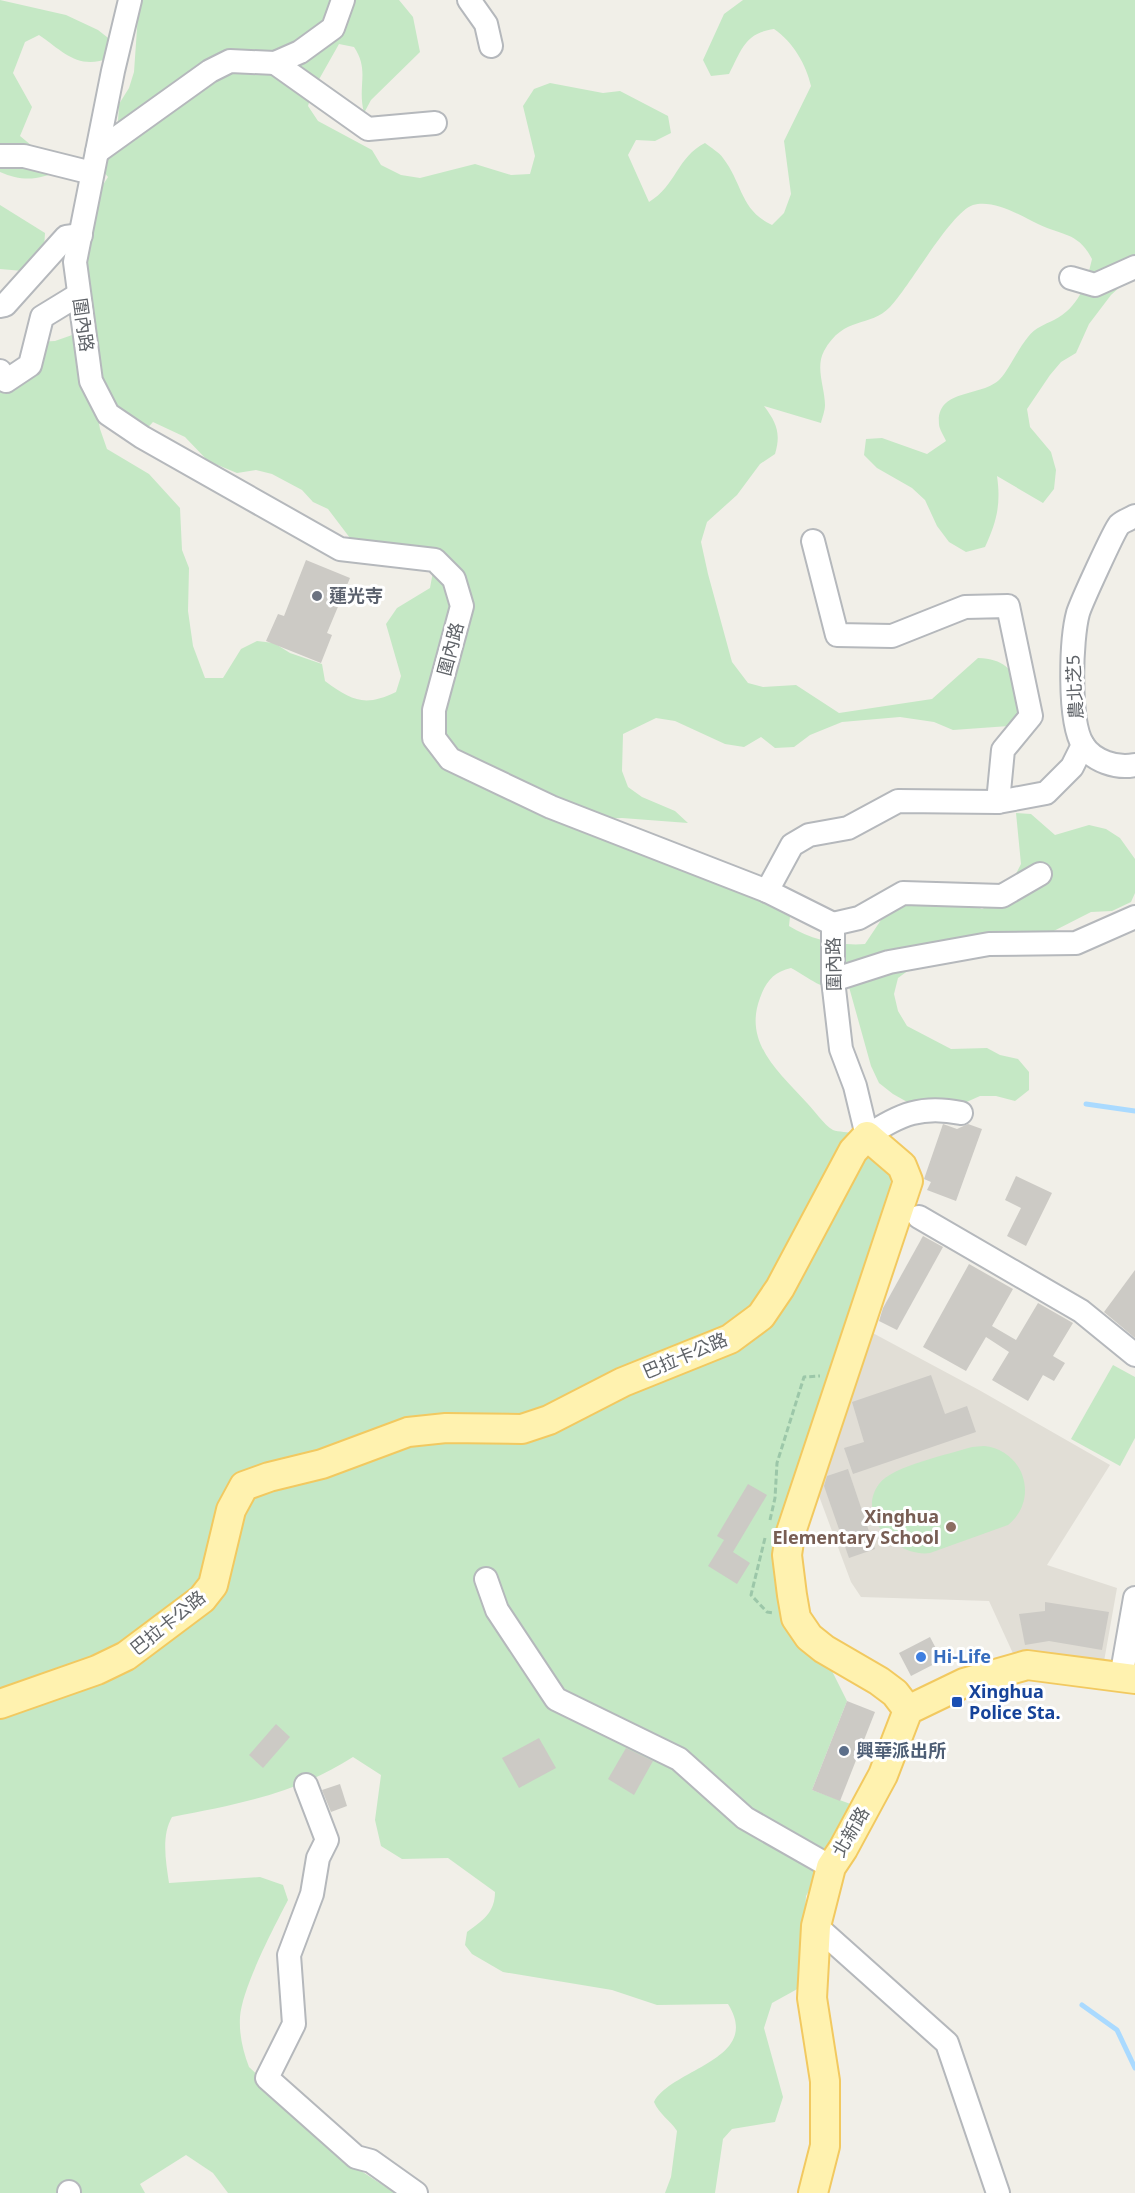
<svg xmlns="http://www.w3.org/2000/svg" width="1135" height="2193" viewBox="0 0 1135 2193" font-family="'Noto Sans','Noto Sans TC',sans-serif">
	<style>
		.education { fill: #e1ded6 }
		.green { fill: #c5e8c5; fill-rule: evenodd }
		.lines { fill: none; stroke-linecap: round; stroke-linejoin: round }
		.stream { stroke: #aadaff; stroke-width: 5 }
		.building { fill: #cccac5 }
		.minor-casing { stroke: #b5b8bc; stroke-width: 26 }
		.major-casing { stroke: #f2c960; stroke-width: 32 }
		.path { stroke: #9cc7a9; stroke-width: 3; stroke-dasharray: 6 3; stroke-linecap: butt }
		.minor { stroke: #fff; stroke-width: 22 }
		.major { stroke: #fff2af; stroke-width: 28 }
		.worship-dot { fill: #6b7280; stroke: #fff; stroke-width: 2 }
		.education-dot { fill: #8d6e63; stroke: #fff; stroke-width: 2 }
		.shop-dot { fill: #3f7fe0; stroke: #fff; stroke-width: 2 }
		.transit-dot { fill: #1a4fb4; stroke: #fff; stroke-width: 2 }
		.service-dot { fill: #5c6f8a; stroke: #fff; stroke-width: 2 }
		.labels { text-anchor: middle; stroke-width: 6; stroke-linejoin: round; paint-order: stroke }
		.street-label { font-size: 18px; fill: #5f6368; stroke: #fff }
		.worship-label { font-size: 18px; font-weight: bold; fill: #5b616d; stroke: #fff; text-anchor: start }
		.education-label { font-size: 18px; font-weight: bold; fill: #785e54; stroke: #fff; text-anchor: end }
		.shop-label { font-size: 18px; font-weight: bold; fill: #366cbe; stroke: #fff; text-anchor: start }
		.transit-label { font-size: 18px; font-weight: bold; fill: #164399; stroke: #fff; text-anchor: start }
		.service-label { font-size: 18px; font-weight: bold; fill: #4e5e75; stroke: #fff; text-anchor: start }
	</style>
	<rect width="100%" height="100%" fill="#f1efe8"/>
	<polygon class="education" points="869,1331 979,1390 1110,1465 1047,1565 1117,1588 1103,1667 1016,1660 989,1601 861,1597 851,1582 816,1488"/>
	<g class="green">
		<path d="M0,0L66,15L98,30L112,41L110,58C78,70 65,53 39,35L25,42L13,73L32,107L20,136L61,170C39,180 23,182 0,172Z"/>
		<path d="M139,0H399L413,17L420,52L371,100L364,113C357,85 370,71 354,47L339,44L313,90L308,106L318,121L372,150L381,165L401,175L420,178L475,164L511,175L530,174L535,156L523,106L534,89L550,83L603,93L620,91L668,116L671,133L655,141L636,140L628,155L649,202C676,186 677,157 705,143C711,148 719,152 723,158C743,184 740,210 772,225L784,213L791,194L784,141L811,86C806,64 793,42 774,29C745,33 742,49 729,74L711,76L703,60L724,14L743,0H1135V273L1111,295L1089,324L1076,353L1061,362L1050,375L1027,409L1030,427L1051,452L1056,470L1054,489L1043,503L997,476C1001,504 997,521 985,547L966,552L949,542L937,526L925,500L912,488L877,468L864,455L866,439L882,438L927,454L946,441C944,436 939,429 939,424C936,388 981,398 1000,379C1008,371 1018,349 1028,337C1036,327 1044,325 1054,320C1079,307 1086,285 1092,259C1078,232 1063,236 1038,224C1020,215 993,199 973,205C951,212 910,286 890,307C870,328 844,315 824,351C815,368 825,388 825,405C825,411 822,418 821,423L764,406C777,423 781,434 775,454L760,464L737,495L707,522L701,542L708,574L732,662L748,683L763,687L796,685L839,713L932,699L978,658C1016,659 1018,683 1024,714L1009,726L953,730L934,722L900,717L842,722L810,735L794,747L775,748L761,737L744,747L725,744L675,721L656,718L623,734L622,771L628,787L642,797L675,811L688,823L622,818L596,819L791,907L789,926C811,940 840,946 865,944L885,914L900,904L955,898L982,909L1003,899L1021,864L1016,813L1031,814L1055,835L1089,825L1106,829L1120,838L1135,859V893L1131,902L1112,911L1091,912L1036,940L913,967L898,978L894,994L898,1011L907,1026L951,1049L987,1048L1000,1055L1018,1059L1029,1072V1090L1015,1101L996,1096H980L962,1104L909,1103L893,1094L879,1083L871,1066L849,987C827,995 810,978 791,968C774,972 766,981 760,998C743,1043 779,1072 807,1103C814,1110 824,1125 833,1130C838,1132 849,1132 855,1133L891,1177L890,1205L778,1524V1570L803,1649L832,1671L847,1701L812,1790L856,1806L806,1896L801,1987L772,2003L764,2028L783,2097L775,2122L732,2129L723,2139L715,2193H665L671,2177L677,2131C670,2120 659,2114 654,2102C672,2068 763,2060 728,2004L657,2005L612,1990L503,1972L472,1954L465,1945L467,1932C482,1921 495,1913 495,1892L448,1858L402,1859L381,1846L375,1820L381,1775L353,1757C295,1794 239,1804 172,1817C161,1836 166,1862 169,1883L260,1877L283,1885L288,1900C274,1927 242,1988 240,2017C239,2035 243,2051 249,2067L355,2167L395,2193H228L213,2173L186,2155L140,2184L145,2193H0V386L37,342L55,341L75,334L71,286L65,270L99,191L108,177L98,165L117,139L119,104L129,88L134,72ZM97,412L142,434L153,422L185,437L208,461L237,473L256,470L272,474L302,490L313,502L328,509L350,538L366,540L434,566L430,588L397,608L386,624L401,676L396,692C365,707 352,701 325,681L322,664L290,653L274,643L257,641L241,649L223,678H205L193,646L188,611L189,568L182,550L180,508L149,474L107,449L100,429Z"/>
		<polygon points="0,205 45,233 44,249 23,271 0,269"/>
		<polygon points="1113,1365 1135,1377 1135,1438 1120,1466 1071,1439"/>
		<path d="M984,1446C1024,1450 1040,1499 1008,1525L930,1553C897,1558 855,1516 879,1484C892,1466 950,1454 972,1447Z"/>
	</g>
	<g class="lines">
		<g class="stream">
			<polyline points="1086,1104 1135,1111"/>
			<polyline points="1082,2005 1117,2030 1135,2068"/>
		</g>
	</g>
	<g class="building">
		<polygon points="306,560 350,578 327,633 332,635 321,663 266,641 278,614 284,616"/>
		<polygon points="943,1124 957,1129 968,1124 982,1129 956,1201 927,1190 931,1182 924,1179"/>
		<polygon points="1016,1176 1052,1193 1026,1246 1007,1236 1021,1208 1005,1200"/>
		<polygon points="923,1236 943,1247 897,1330 879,1321 883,1308"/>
		<polygon points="969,1264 1013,1289 992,1326 1016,1340 1038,1303 1073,1323 1053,1356 1065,1363 1054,1381 1043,1375 1028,1401 992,1380 1009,1352 986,1337 966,1371 923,1347"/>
		<polygon points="1135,1270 1135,1338 1104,1312"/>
		<polygon points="931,1375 945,1414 967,1406 976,1432 853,1474 844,1448 864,1442 852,1402"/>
		<polygon points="848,1469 875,1549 849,1558 824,1486 827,1476"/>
		<polygon points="748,1484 767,1495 733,1552 750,1563 737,1584 708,1566 724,1540 717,1536"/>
		<polygon points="1045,1602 1109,1612 1102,1650 1049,1641 1025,1645 1019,1614 1045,1611"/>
		<polygon points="930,1637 942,1660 911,1676 899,1653"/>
		<polygon points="847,1701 875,1712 840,1801 812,1790"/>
		<polygon points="276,1724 290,1737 263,1768 249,1755"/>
		<polygon points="539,1738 556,1768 519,1788 502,1758"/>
		<polygon points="626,1748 653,1761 634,1795 608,1779"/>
		<polygon points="340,1784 347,1806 331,1812 322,1790"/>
	</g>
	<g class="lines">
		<g class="minor-casing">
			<g id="minor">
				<path d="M130,0L113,71L75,262L91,381L108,414L142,437L340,549L435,560L454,579L462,606L434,710V738L450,759L551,807L767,891L833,924V980L841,1049L855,1086L867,1136C900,1114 922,1105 961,1113"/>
				<polyline points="469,0 486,24 491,46"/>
				<polyline points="275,63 368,129 435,123"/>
				<polyline points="97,152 210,71 230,61 275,63 300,52 333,28 343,0"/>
				<polyline points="0,156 24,156 92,173"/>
				<polyline points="1071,278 1095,285 1135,267"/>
				<polyline points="0,306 5,305 66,237 81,235"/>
				<polyline points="0,371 6,381 30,365 42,317 78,295"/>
				<path d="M1135,516C1130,519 1123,521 1119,525C1114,531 1081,603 1078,613C1071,639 1068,721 1083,745C1093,761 1117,769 1135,765"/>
				<polyline points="813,541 837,635 892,636 965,607 1008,606 1031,716 1003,750 998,802"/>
				<polyline points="767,891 792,845 809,835 848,828 898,801 998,802 1046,793 1072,767 1083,745"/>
				<polyline points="833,924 859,918 903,893 1002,896 1040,874"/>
				<polyline points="833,980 889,962 989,944 1076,943 1135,917"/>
				<polyline points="919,1217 1081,1311 1135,1355"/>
				<polyline points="486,1579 497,1610 556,1699 679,1759 745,1818 831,1867"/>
				<polyline points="1121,1678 1135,1598"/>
				<polyline points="306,1785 327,1840 318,1858 312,1894 289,1955 294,2024 267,2078 356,2157 371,2161 416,2193"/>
				<polyline points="816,1926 947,2043 998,2193"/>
				<polyline points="69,2192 69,2193"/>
			</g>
		</g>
		<g class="major-casing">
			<g id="major">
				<polyline points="0,1704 97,1670 126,1656 202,1599 213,1585 231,1510 244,1486 269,1477 322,1464 408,1432 446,1428 522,1429 549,1420 623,1382 730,1339 761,1316 780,1288 853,1151 867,1136 902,1166 908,1181 790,1535 787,1555 792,1595 796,1618 809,1637 824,1649 879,1681 895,1693 908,1710"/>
				<polyline points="813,2193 825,2146 825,2081 812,1998 816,1926 831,1867 843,1849 883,1775 908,1710 964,1683 1027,1665 1135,1679"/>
			</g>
		</g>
		<g class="path">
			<polyline points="770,1520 775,1498 777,1463 804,1377 820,1376"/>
			<polyline points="765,1538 751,1595 767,1612 774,1613"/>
		</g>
		<use href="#minor" class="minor"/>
		<use href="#major" class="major"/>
	</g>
	<circle class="worship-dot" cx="317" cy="596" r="6"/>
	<circle class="education-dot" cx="951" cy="1527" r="6"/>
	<circle class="shop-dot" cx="921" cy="1657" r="6"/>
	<rect class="transit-dot" x="951" y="1696" width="12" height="12" rx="3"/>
	<circle class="service-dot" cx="844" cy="1751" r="6"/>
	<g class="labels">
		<g class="street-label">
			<text transform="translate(83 325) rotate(82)" y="6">圍內路</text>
			<text transform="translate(451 649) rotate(-75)" y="6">圍內路</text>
			<text transform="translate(1075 687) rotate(-93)" y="6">農北芝5</text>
			<text transform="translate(834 964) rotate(-91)" y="6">圍內路</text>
			<text transform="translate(685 1356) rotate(-23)" y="6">巴拉卡公路</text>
			<text transform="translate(168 1623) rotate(-39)" y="6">巴拉卡公路</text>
			<text transform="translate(851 1832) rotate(-60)" y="6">北新路</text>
		</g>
		<g class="worship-label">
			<text x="329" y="602">蓮光寺</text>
		</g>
		<g class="education-label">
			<text x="939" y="1523">Xinghua<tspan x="939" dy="21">Elementary School</tspan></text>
		</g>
		<g class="shop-label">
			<text x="933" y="1663">Hi-Life</text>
		</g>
		<g class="transit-label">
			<text x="969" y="1698">Xinghua<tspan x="969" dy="21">Police Sta.</tspan></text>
		</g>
		<g class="service-label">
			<text x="856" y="1757">興華派出所</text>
		</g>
	</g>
</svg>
